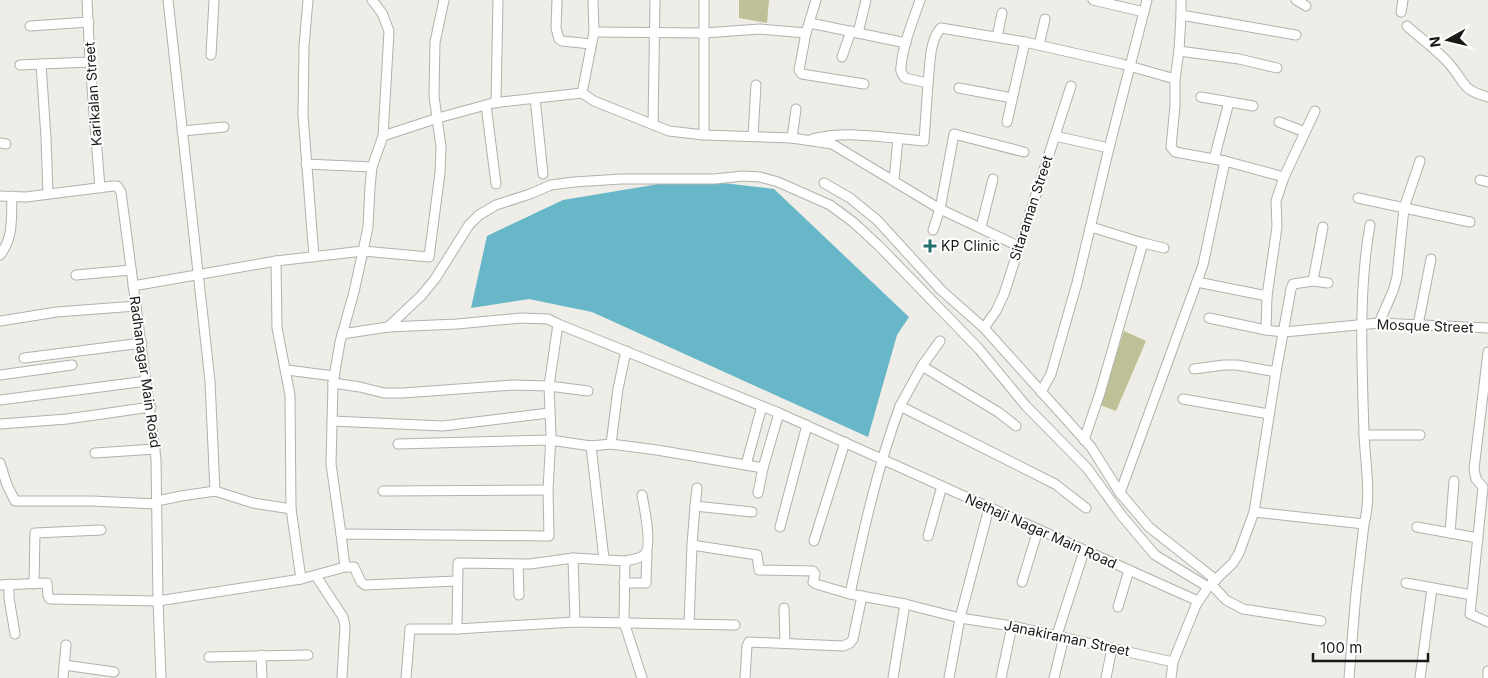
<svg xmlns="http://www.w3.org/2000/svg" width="1488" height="678" viewBox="0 0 1488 678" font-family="Inter,sans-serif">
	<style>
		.green { fill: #bec095 }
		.water { fill: #68b7c8 }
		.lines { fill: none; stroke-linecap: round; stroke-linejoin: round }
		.minor-casing { stroke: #b2b1ab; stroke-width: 11 }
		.minor { stroke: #fff; stroke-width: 9 }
		.poi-dot { fill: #216d6e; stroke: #fff; stroke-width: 2 }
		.labels { text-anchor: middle; stroke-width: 4; stroke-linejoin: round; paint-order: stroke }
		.street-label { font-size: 14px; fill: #1a1917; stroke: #fff }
		.poi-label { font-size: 14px; fill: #1a1917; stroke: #fff; text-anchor: start }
	</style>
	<rect width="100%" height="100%" fill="#eeede7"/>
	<g class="green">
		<polygon points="739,0 769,0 767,23 739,18"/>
		<polygon points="1124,331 1146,341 1116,411 1100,405"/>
	</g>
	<polygon class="water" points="689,179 774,189 909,317 897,335 868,437 592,312 529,299 471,308 487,236 563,200"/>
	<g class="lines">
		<g class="minor-casing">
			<g id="minor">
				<polyline points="87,0 90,62 100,188"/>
				<polyline points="168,0 210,381 215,491"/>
				<polyline points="308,0 304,46 303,115 314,257"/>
				<polyline points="372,0 382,13 389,31 383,136"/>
				<polyline points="557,0 556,28 559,39 562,41 591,44"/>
				<polyline points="704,0 704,33 760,29 806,33 816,0"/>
				<polyline points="866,0 858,33 906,43"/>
				<polyline points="1093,0 1144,12"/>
				<polyline points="1181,0 1181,15 1296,35"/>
				<polyline points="1296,0 1306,6"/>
				<polyline points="1401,12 1403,0"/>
				<polyline points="1181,15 1179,51 1239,59 1277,68"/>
				<polyline points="810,23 858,33"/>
				<polyline points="30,26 89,22"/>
				<path d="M1407,26C1421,39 1439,51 1451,66C1466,84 1462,90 1488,97"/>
				<polyline points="594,32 704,33 704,135"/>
				<polyline points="806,33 799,70 802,74 864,84"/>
				<polyline points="997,37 1002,13"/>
				<polyline points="1025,42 1122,64 1175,79"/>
				<polyline points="1039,45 1045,19"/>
				<polyline points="1179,51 1175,79 1175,106 1171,147 1175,152 1225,161"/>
				<polyline points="211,55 214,0"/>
				<polyline points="842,57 851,31"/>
				<polyline points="20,65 41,64"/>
				<path d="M928,83C930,67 929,40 941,28L1025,42L1007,122"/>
				<polyline points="959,88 1012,98"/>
				<polyline points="582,93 594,101 669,131 704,135 792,138 832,144 940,209 1018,246"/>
				<polyline points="1201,97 1253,106"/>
				<polyline points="535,98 543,174"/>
				<polyline points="496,103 498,0"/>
				<polyline points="486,105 496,184"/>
				<polyline points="1279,122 1305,132"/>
				<polyline points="653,125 655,0"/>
				<polyline points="182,131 224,127"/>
				<polyline points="753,136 756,85"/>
				<polyline points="1055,136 1109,148"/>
				<polyline points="792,138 796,109"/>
				<path d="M812,139C848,130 887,138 924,141L928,83L905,78C902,74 900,71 901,67C903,44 913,21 920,0"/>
				<polyline points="0,143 6,144"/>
				<polyline points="1214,159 1229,102"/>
				<polyline points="306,164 372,167"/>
				<polyline points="894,180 898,139"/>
				<polyline points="1480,180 1488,182"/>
				<polyline points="824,183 850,198 877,220 941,290 984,328 1091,447 1120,493 1149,527 1216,580"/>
				<polyline points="48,194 46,138 41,64 90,62"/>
				<polyline points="0,196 26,197 113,186 117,186 121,192 156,459 158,601 161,678"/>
				<polyline points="1358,198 1470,222"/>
				<polyline points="981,227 993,179"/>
				<polyline points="933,230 940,209 954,134 1024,152"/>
				<polyline points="1143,243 1164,248"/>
				<path d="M0,255C14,237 11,219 12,196"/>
				<polyline points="276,261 277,328 290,395 291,509 301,579"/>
				<polyline points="76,275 131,270"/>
				<polyline points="1313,281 1328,283"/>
				<polyline points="1197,282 1267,296 1266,330 1284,332 1379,323 1488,328"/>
				<polyline points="133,286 276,261 363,251 368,227 370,187 372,167 383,136 438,118 493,103 582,93 594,32 593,0"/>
				<polyline points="1267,296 1277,227 1276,201 1284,177"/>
				<polyline points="1209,318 1266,330"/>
				<polyline points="0,321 57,312 136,306"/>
				<polyline points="1379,323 1393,291 1397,277 1404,208 1420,161"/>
				<polyline points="1418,325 1431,259"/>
				<polyline points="388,327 421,296 435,279 469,225 479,215 496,205 530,194 551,185 574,182 621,179 715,179 743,176 760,177 778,182 830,205 853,222 879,246 979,349 1026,406 1087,468 1122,516 1155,555 1208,587"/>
				<polyline points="984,328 996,311 1004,294 1071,86"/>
				<polyline points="342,334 388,327 457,324 521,318 548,319 558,324"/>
				<polyline points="1488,352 1474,469 1476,479 1483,487 1470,614 1488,622"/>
				<polyline points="24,358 142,343"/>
				<polyline points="922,366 940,341"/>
				<polyline points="1194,369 1224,365 1237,365 1276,372"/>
				<polyline points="287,370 334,376"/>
				<polyline points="0,375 72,365"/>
				<polyline points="333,383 360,387 384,393 403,393 513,385 549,386 588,391"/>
				<polyline points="1041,392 1051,374 1077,283 1109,148 1147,0"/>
				<polyline points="1183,399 1269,414"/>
				<polyline points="0,400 147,381"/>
				<polyline points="900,406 922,366 998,412 1016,426"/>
				<polyline points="332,421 443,426 549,413"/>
				<polyline points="0,424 67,419 151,407"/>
				<polyline points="1364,435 1420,435"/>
				<polyline points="1084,440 1100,393 1143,243 1091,227"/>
				<polyline points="398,444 550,440 591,446 611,444 657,450 763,468 779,413"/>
				<polyline points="611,444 618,389 626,351"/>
				<polyline points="591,446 604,559"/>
				<polyline points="95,453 155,449"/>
				<polyline points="0,463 7,485 15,501 92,501 157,504"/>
				<polyline points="746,465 762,406"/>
				<polyline points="697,488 695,506 752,512"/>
				<polyline points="383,491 548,490"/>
				<polyline points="758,493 763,468"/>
				<polyline points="1120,493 1203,265 1225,161 1284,177 1315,111"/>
				<polyline points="157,501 181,496 215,491 253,503 291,509"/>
				<path d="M1254,512L1364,524C1372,494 1365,464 1364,433C1362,364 1358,293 1370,225"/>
				<polyline points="780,527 807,425"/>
				<polyline points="1417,527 1478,538"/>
				<polyline points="1450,533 1454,481"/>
				<polyline points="341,534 331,464 333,383 340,342 354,292 363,251 429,257 440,173 441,147 434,96 435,42 444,0"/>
				<polyline points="928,536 942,486"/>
				<polyline points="814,541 845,442"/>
				<polyline points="692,545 695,506"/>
				<path d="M625,561C630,560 639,559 644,555C653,548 644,506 642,495"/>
				<polyline points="518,564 519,595"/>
				<polyline points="345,567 354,567 361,582 365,585 457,581"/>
				<polyline points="316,576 343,617 345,626 342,678"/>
				<polyline points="1022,582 1038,530"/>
				<polyline points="624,583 646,583 647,551"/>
				<polyline points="1406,583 1472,595"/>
				<polyline points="9,584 9,598 15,634"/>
				<polyline points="34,584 35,533 101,530"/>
				<polyline points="1211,584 1226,600 1243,609 1321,621"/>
				<polyline points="0,585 47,583 48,596 50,599 158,601 301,579 345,567 341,534 549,536 548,490 551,435 549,386 558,324 779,413 1198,601"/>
				<path d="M850,594C863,532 878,465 900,406L1055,484L1086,508"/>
				<polyline points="1118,607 1129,570"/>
				<polyline points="784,608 785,643"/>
				<polyline points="575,622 573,558 625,561 624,622 642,678"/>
				<polyline points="689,624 692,545 757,555 759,570 813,571 815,574 813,582 816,584 850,594 905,604 960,618 1012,626 1173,662"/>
				<polyline points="457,629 458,563 530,564 573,558"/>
				<polyline points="1057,635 1084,551"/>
				<polyline points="261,655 262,678"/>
				<polyline points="209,657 308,655"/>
				<polyline points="64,665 114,672"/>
				<polyline points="63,678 66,645"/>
				<polyline points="406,678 410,629 457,629 575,622 735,625"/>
				<polyline points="745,678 747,646 749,642 843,646 850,643 853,639 862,596"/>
				<polyline points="893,678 905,604"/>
				<polyline points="949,678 960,618 989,508"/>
				<polyline points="1001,678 1012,626"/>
				<polyline points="1054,678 1064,637"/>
				<polyline points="1106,678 1112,648"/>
				<polyline points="1171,678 1173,662 1196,605 1208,587 1233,563 1239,553 1254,512 1276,372 1291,289 1293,284 1313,281 1323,227"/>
				<polyline points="1349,678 1356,593 1364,524"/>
				<polyline points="1420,678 1432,588"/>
				<polyline points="1488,678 1488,671"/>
			</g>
		</g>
		<use href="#minor" class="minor"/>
	</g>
	<path class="poi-dot" d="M927.5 238.5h5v5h5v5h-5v5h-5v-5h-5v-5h5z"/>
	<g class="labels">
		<g class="street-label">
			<text transform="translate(93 94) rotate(-94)" y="5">Karikalan Street</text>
			<text transform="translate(1031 208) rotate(-72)" y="5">Sitaraman Street</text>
			<text transform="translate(1425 326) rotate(2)" y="5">Mosque Street</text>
			<text transform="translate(145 372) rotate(82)" y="5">Radhanagar Main Road</text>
			<text transform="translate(1041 531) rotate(24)" y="5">Nethaji Nagar Main Road</text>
			<text transform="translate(1067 638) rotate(12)" y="5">Janakiraman Street</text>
		</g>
		<g class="poi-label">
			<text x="941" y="251">KP Clinic</text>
		</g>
	</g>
	<g transform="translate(1448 40) rotate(262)" stroke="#ffffff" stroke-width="4" paint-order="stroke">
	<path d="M0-4L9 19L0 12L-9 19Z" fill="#1a1917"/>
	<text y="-8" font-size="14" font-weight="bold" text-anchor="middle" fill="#1a1917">N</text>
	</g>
	<path d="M1313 653v8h115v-8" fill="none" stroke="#1a1917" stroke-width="2.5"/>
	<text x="1320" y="653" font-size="15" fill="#1a1917" stroke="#ffffff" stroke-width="4" paint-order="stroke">100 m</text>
</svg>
